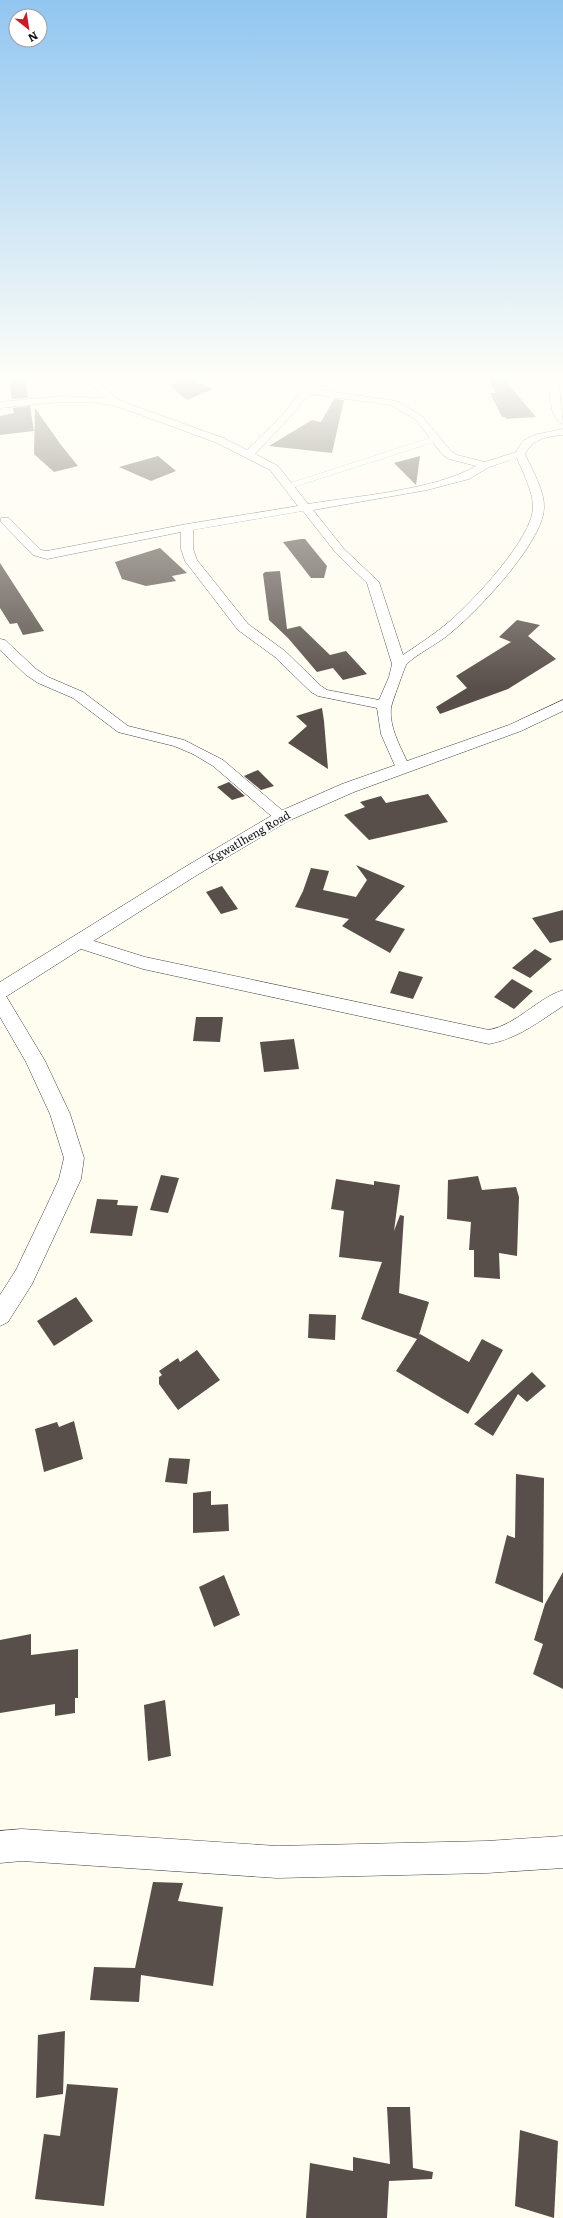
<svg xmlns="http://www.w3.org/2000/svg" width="563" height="2218" viewBox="0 0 563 2218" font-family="Literata,serif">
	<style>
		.building { fill: #594f4a }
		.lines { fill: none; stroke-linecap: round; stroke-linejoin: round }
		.service-casing { stroke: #424242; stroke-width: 5.5 }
		.minor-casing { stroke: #424242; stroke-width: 1 }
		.tertiary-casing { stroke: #424242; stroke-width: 1 }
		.service { stroke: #fff; stroke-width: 5 }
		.minor { fill: #fff; fill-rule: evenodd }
		.tertiary { fill: #fff; fill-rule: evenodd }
		.labels { text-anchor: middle; stroke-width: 4; stroke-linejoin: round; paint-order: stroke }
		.far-street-label { font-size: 11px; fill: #0f0f0f; stroke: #fff }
	</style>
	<rect width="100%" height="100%" fill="#fffcf0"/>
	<g class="building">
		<polygon points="9,377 25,377 28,398 12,399"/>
		<polygon points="488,377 502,377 536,417 506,419 505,417 502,417 490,393 496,393"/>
		<polygon points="187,379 213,389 187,400 169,385"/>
		<polygon points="334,399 344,400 332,453 269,446 312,420 321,422"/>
		<polygon points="30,406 34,431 0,435 0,416 14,413 13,408"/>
		<polygon points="35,408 61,445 78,466 54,472 34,454"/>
		<polygon points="158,456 176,471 151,481 119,467"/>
		<polygon points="420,456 416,485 394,463"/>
		<polygon points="301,539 305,539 327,566 324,578 311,578 283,542"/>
		<polygon points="160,548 187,573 172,576 176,581 146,586 122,579 115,562"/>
		<polygon points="0,563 44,631 23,635 17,623 10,624 0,608"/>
		<polygon points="280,571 287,629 300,626 330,655 346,651 367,674 343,680 333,668 317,672 288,638 269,620 263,574 265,572"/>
		<polygon points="517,620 540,625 528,636 556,659 508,689 440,714 436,707 467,688 456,676 511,642 499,637"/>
		<polygon points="322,708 324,721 328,769 288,743 307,726 296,716"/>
		<polygon points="258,770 274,786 261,790 244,776"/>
		<polygon points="229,782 245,796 232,800 217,787"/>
		<polygon points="428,794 448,822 369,840 344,815 365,807 360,802 381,796 386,803"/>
		<polygon points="356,865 405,886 375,920 405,929 390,953 342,926 349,919 295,907 303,891 311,868 329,871 323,890 356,897 367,880"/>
		<polygon points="222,886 238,909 221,914 206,892"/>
		<polygon points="563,910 563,940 550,943 532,918"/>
		<polygon points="535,949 552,959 530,978 512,968"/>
		<polygon points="399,971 423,977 413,999 390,993"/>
		<polygon points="512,979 533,991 514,1009 494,997"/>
		<polygon points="196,1017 223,1017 220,1042 193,1041"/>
		<polygon points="294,1039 299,1069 264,1072 260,1042"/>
		<polygon points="161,1175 179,1178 168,1213 150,1210"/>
		<polygon points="478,1176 482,1190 516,1187 519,1197 517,1256 499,1253 500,1279 474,1277 474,1250 469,1250 471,1222 447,1219 448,1180"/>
		<polygon points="336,1179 374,1185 374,1181 400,1185 394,1231 400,1215 404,1216 399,1293 429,1302 419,1335 420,1334 469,1362 482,1339 503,1350 468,1414 396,1371 417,1339 361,1319 382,1262 339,1257 344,1211 331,1209"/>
		<polygon points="97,1199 118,1200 117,1205 138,1206 132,1236 90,1233"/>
		<polygon points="76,1297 93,1321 54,1346 37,1321"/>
		<polygon points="309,1314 336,1315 335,1340 308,1338"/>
		<polygon points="197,1350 220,1380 178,1410 159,1384 159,1377 162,1375 159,1371 178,1358 180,1362"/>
		<polygon points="532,1372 546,1386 527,1402 518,1394 493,1436 474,1424"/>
		<polygon points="74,1421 83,1459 44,1472 35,1429 57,1422 59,1427"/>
		<polygon points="169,1458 190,1459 187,1484 165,1482"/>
		<polygon points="516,1474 544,1478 543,1603 495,1583 507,1535 515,1538"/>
		<polygon points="211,1491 211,1505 228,1504 229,1531 193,1533 193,1493"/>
		<polygon points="563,1572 563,1689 533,1674 543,1644 534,1640 545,1604"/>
		<polygon points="224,1575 240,1615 214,1627 199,1587"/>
		<polygon points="31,1634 31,1655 78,1649 78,1698 75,1698 75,1713 55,1716 55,1704 0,1713 0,1640"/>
		<polygon points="165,1700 171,1756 148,1761 144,1705"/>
		<polygon points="153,1882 183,1883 178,1901 223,1907 213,1986 141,1975 139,2002 90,2000 94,1967 135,1968"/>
		<polygon points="65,2031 63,2094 36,2098 38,2035"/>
		<polygon points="67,2084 118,2088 104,2206 35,2199 44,2134 60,2136"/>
		<polygon points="387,2107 410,2107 413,2168 433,2172 432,2179 389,2181 387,2218 306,2218 310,2163 353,2171 353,2157 390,2164"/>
		<polygon points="520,2130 558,2141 554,2218 515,2206"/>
	</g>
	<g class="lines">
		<g class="service-casing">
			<polyline id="service" points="289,486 435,439"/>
		</g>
		<g class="minor-casing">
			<g id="minor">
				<path d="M81,377H91L121,401L223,438L247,450L283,414L313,377H322L313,389L396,401L421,415L451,451L457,455L485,462L516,452L523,441L534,435L563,429V435C548,436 532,439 525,454C532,470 545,491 544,508C543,543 475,614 448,635C439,643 412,657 406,665C405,667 391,705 391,708C389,729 402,749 410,768L408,771H398L396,768L381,734L377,708L318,696L311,692L275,657L238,630L185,561L181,549V532L47,559L33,555L1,522V518H9L41,550L47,551L187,524L298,506L270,470L215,442L116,406L91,402H59L0,408V402L59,396L106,398ZM309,394L391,405L415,419L443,455L449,459L476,466C435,490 357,496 308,504L278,466L255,454L289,418ZM517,458C523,473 533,491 533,507C533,538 473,601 450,621C435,634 419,644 403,655L379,582L344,549L313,510L427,490L469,479L489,467ZM303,511L336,553L367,583L392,664L389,677L379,700L327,690L321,686L285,651L248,624L197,560L193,549V530Z"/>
				<path d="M549,377H558L563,424C549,420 549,389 549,377Z"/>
				<polygon points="0,639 5,640 36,669 48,677 83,692 128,726 184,740 223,760 290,817 288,820 276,820 213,766 193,754 174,746 118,732 73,698 38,683 26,675 0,650"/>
				<path d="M78,936L145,957L489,1030C518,1024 536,999 563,990V1006C538,1022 519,1038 489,1044L143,969L72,946L69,942L72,938Z"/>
				<polygon points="0,994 6,996 45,1061 70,1114 84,1158 81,1179 32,1284 8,1322 0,1326 0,1295 16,1270 49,1201 59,1179 64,1158 50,1114 26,1062 0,1017"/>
				<polygon points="22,1829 277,1846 487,1841 563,1836 563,1868 487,1873 277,1878 22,1861 0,1863 0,1831"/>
			</g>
		</g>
		<g class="tertiary-casing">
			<polygon id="tertiary" points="563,700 563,711 521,731 354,792 288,821 197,875 7,996 0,998 0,982 185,867 276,813 342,784 509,725"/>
		</g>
		<use href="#service" class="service"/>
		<use href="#minor" class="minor"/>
		<use href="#tertiary" class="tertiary"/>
	</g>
	<linearGradient id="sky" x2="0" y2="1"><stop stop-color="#91c6f0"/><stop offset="0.55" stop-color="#fffef8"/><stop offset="1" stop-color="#fffef8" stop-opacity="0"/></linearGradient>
	<rect width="563" height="688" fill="url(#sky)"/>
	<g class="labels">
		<g class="far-street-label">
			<text transform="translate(249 837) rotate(-30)" y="4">Kgwatlheng Road</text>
		</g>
	</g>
	<g transform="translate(28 28) rotate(150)"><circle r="19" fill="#ffffff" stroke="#9f9f9f"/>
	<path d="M0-3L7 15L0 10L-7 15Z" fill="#cf1725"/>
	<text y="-6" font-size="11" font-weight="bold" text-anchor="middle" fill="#0f0f0f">N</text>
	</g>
</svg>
